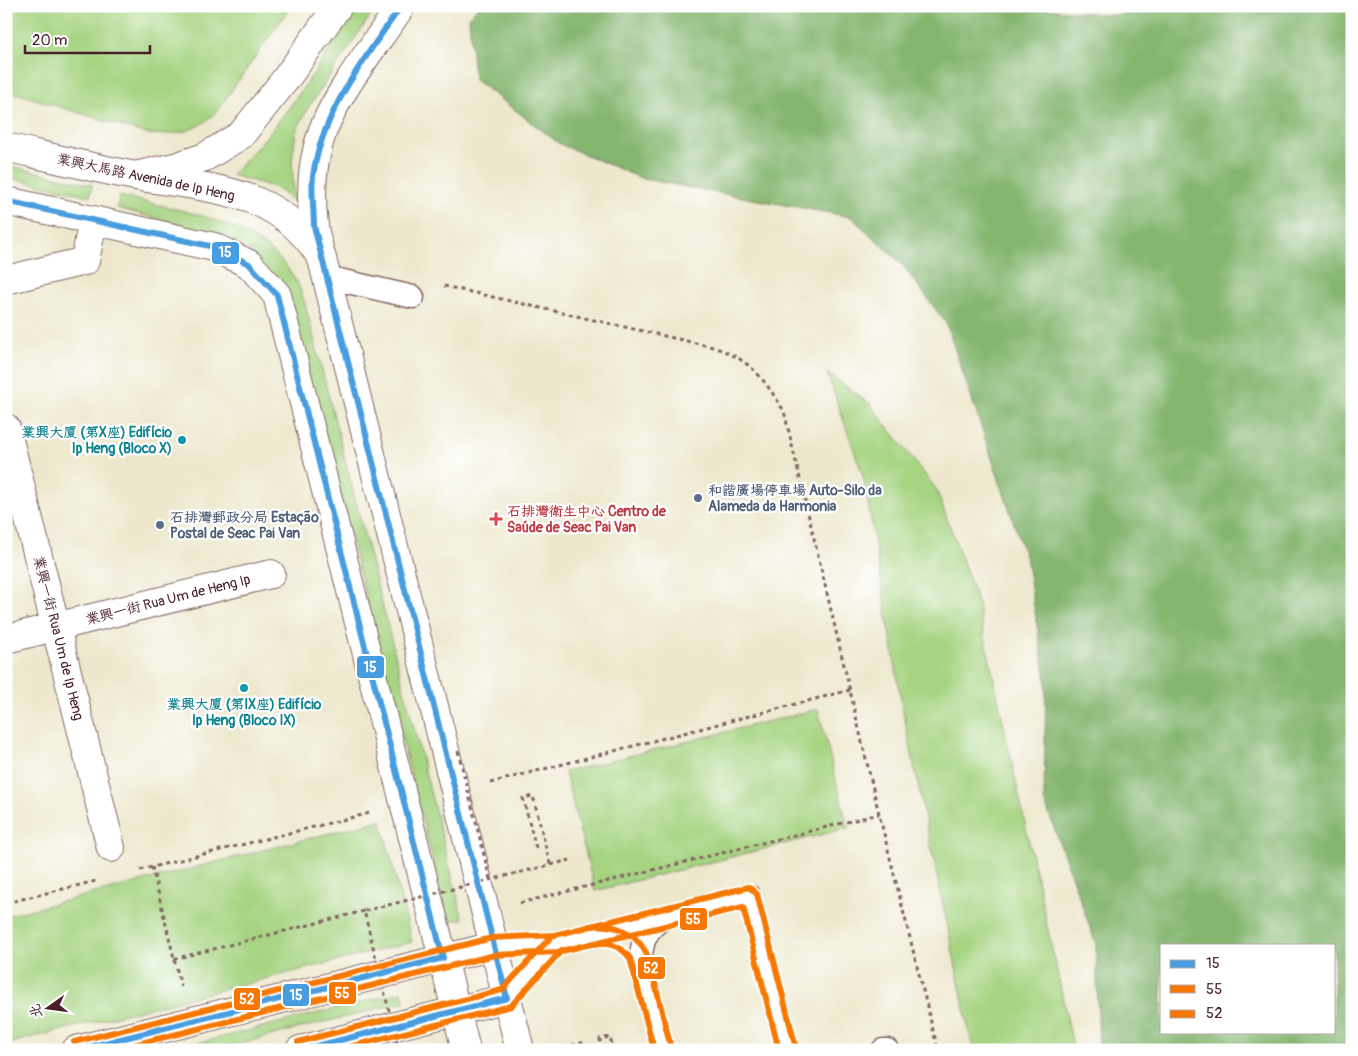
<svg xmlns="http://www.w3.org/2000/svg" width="1358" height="1056" viewBox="0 0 1358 1056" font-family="Pangolin,'LXGW WenKai TC',sans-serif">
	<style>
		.green { fill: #a6d481; stroke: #787a56 }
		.forest { fill: #84b66f; stroke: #676a4d; fill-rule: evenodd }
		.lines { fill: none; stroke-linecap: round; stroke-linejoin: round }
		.service-casing { stroke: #836564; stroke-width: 25 }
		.pedestrian-casing { stroke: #836564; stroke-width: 30 }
		.minor-casing { stroke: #836564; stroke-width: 30 }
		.tertiary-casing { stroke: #836564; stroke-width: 30 }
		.path { stroke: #836564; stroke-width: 3; stroke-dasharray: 4 4; stroke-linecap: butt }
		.service { stroke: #fff; stroke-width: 22 }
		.pedestrian { stroke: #fff; stroke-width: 28 }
		.minor { stroke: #fff; stroke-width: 28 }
		.tertiary { stroke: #fff; stroke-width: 28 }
		.path-bridge { stroke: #836564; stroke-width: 3; stroke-dasharray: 4 4; stroke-linecap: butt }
		.bus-1-casing { stroke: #fff; stroke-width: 10 }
		.bus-2-casing { stroke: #fff; stroke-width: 10 }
		.bus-3-casing { stroke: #fff; stroke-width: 10 }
		.bus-1 { stroke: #479ddf; stroke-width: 6 }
		.bus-2 { stroke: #f67802; stroke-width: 6 }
		.bus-3 { stroke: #f67802; stroke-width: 6 }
		.culture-dot { fill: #0f9aa8; stroke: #fff; stroke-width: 2 }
		.service-dot { fill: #5c6f8a; stroke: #fff; stroke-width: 2 }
		.health-dot { fill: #e0444e; stroke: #fff; stroke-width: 2 }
		.labels { text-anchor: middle; stroke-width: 4.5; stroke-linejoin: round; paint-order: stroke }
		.street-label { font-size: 14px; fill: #4a1f2b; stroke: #fff }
		.culture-label { font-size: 14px; font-weight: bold; fill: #0d838f; stroke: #fff; text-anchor: end }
		.service-label { font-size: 14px; font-weight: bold; fill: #4e5e75; stroke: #fff; text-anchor: start }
		.health-label { font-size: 14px; font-weight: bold; fill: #be3a42; stroke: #fff; text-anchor: start }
		.line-badge { stroke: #fff; stroke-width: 2 }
		.badge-label { font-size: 14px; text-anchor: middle; font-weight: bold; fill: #fff }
	</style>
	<rect width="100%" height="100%" fill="#fff"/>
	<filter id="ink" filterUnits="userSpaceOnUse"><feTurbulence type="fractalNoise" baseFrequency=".02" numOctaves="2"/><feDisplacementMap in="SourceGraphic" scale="10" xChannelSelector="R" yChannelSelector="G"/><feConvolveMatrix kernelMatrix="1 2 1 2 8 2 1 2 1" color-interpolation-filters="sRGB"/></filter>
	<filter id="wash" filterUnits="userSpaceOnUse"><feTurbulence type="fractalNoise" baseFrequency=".0096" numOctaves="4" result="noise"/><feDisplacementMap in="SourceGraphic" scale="20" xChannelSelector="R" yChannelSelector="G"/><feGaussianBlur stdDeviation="1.12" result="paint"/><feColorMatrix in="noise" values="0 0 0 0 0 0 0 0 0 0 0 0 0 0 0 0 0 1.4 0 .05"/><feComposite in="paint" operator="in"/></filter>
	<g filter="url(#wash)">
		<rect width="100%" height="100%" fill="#ede8cd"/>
		<g class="green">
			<path d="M6,6H291L217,111C196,133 176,135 147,134L6,90Z"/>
			<path d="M358,6H377L308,108L296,131L292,161L294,201L274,187L231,175C282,125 319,65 358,6Z"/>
			<polygon points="6,165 92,185 90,196 6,177"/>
			<path d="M120,196C182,212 255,218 293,276C299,284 302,295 305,304L463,919L448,921L292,307L250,251L227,237L117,208Z"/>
			<polygon points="827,373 870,404 936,489 976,597 1074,1050 973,1050 903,711 864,479"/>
			<polygon points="818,709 848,828 595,891 565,772"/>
			<polygon points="381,820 412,942 6,1044 6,916"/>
			<polygon points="402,992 405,1002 213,1050 170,1050"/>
		</g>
		<path class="forest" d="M479,6H1013L1111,15L1227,6H1352V1050H1099L1096,944L1044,800L1046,681L1027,562L946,323L901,263L851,217L643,179L560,144L474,79L469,17ZM1162,945H1334V1032H1162Z"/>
	</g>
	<g filter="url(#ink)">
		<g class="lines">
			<g class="service-casing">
				<g id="service">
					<polyline points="326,277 413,297"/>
					<polyline points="494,946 556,944 749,896 788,1050"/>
					<polyline points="507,998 556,944"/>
					<path d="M663,1050L641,961C641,941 647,928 664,918"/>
					<polyline points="883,1050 887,1050"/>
				</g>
			</g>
			<g class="pedestrian-casing">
				<g id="pedestrian">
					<polyline points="6,280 85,261 93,220"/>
					<polyline points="6,428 111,848"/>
					<polyline points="6,639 271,574"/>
				</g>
			</g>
			<g class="minor-casing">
				<g id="minor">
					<path d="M6,147C49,157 93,168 136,176C209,189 279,187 322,259L494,946"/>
					<polyline points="6,201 214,247 249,264 277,295 443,958"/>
				</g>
			</g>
			<g class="tertiary-casing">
				<g id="tertiary">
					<polyline points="135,176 175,167 205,157 241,135 285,80 338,6"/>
					<path d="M322,259C319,248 315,236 314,225C310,194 312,160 323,130C339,89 376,44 401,6"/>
					<polyline points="443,958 466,1050"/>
					<polyline points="76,1050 494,946 520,1050"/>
					<polyline points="300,1050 507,998"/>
				</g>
			</g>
			<g class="path">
				<path d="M444,286L713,347C752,360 763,378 784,411L879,814L938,1050"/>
				<polyline points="490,783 850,690"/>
				<polyline points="536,848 523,798 533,796 550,864"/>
				<polyline points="152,867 181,987"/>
				<polyline points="140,870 370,813"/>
				<polyline points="6,903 96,881"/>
				<polyline points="520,903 879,814"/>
				<polyline points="174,959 364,911"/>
				<polyline points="556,1049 585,1042 587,1050"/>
				<polyline points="602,1050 600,1039 610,1037 613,1050"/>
			</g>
			<use href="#service" class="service"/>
			<use href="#pedestrian" class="pedestrian"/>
			<use href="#minor" class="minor"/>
			<use href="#tertiary" class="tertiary"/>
			<g class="path-bridge">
				<polyline points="458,751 490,879"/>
				<polyline points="399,1050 364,911 570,860"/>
			</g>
			<g class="bus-1-casing">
				<g id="bus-1">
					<polyline points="6,201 214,247 249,264 277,295 443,958 77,1050"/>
					<path d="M301,1050L507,998L314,226C314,209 311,192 313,176C322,111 365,59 401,6"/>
				</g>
			</g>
			<g class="bus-2-casing">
				<g id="bus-2">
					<path d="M592,944C608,942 620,945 630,958L654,1050"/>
					<polyline points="113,1050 495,955 558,952 743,907 779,1050"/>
					<polyline points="337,1050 511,1006 562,950"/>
				</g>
			</g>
			<g class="bus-3-casing">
				<g id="bus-3">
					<path d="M590,926C617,923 638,933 649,959L671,1048"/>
					<polyline points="74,1042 492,938 555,935 749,887 757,894 796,1048"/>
					<polyline points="298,1042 502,990 550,938"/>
				</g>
			</g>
			<use href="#bus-1" class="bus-1"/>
			<use href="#bus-2" class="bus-2"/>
			<use href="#bus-3" class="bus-3"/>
		</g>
	</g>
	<g class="culture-dot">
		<circle cx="182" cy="440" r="5"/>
		<circle cx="244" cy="688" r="5"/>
	</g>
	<g class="service-dot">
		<circle cx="698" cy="498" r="5"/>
		<circle cx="160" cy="525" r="5"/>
	</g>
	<path class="health-dot" d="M493.5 511.5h5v5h5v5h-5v5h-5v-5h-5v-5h5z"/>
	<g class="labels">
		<g class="street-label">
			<text transform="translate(146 177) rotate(12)" y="5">業興大馬路 Avenida de Ip Heng</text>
			<text transform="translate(168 599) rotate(-14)" y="5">業興一街 Rua Um de Heng Ip</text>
			<text transform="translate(59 638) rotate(76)" y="5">業興一街 Rua Um de Ip Heng</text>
		</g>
		<g class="culture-label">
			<text x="172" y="437">業興大廈 (第X座) Edifício<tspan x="172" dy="16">Ip Heng (Bloco X)</tspan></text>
			<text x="244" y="709" text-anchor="middle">業興大廈 (第IX座) Edifício<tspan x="244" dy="16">Ip Heng (Bloco IX)</tspan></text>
		</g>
		<g class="service-label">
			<text x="708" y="495">和諧廣場停車場 Auto-Silo da<tspan x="708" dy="16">Alameda da Harmonia</tspan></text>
			<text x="170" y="522">石排灣郵政分局 Estação<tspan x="170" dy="16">Postal de Seac Pai Van</tspan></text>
		</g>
		<g class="health-label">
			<text x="507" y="516">石排灣衛生中心 Centro de<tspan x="507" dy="16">Saúde de Seac Pai Van</tspan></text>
		</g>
	</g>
	<g class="line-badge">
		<rect x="211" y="241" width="29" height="24" rx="5" fill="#479ddf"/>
		<rect x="356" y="655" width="29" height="24" rx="5" fill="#479ddf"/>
		<rect x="679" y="907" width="29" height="24" rx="5" fill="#f67802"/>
		<rect x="637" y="956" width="29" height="24" rx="5" fill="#f67802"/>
		<rect x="328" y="981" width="29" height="24" rx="5" fill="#f67802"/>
		<rect x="282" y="983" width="28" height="24" rx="5" fill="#479ddf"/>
		<rect x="233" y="987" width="28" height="24" rx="5" fill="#f67802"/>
	</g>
	<g class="badge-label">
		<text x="225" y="257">15</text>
		<text x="370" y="672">15</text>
		<text x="693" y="924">55</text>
		<text x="651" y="973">52</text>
		<text x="342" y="998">55</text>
		<text x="296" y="1000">15</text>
		<text x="247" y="1004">52</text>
	</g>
	<rect width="1358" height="1056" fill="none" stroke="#fff" stroke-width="25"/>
	<rect x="1160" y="944" width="175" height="90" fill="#ffffff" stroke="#b7a5aa"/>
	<rect x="1170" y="960" width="25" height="8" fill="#479ddf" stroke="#b7a5aa"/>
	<text x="1206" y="968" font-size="15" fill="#4a1f2b">15</text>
	<rect x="1170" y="985" width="25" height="8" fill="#f67802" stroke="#b7a5aa"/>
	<text x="1206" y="994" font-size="15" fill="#4a1f2b">55</text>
	<rect x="1170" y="1010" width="25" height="8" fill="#f67802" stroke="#b7a5aa"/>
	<text x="1206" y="1018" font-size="15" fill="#4a1f2b">52</text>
	<g transform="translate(48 1008) rotate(256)" stroke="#ffffff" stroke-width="4" paint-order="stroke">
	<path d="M0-4L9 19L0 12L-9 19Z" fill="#4a1f2b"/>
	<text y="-8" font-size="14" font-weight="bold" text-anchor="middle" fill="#4a1f2b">北</text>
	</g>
	<path d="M25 45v8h125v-8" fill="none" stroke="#4a1f2b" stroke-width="2.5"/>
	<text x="32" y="45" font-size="15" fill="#4a1f2b" stroke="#ffffff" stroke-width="4" paint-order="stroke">20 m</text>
</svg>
